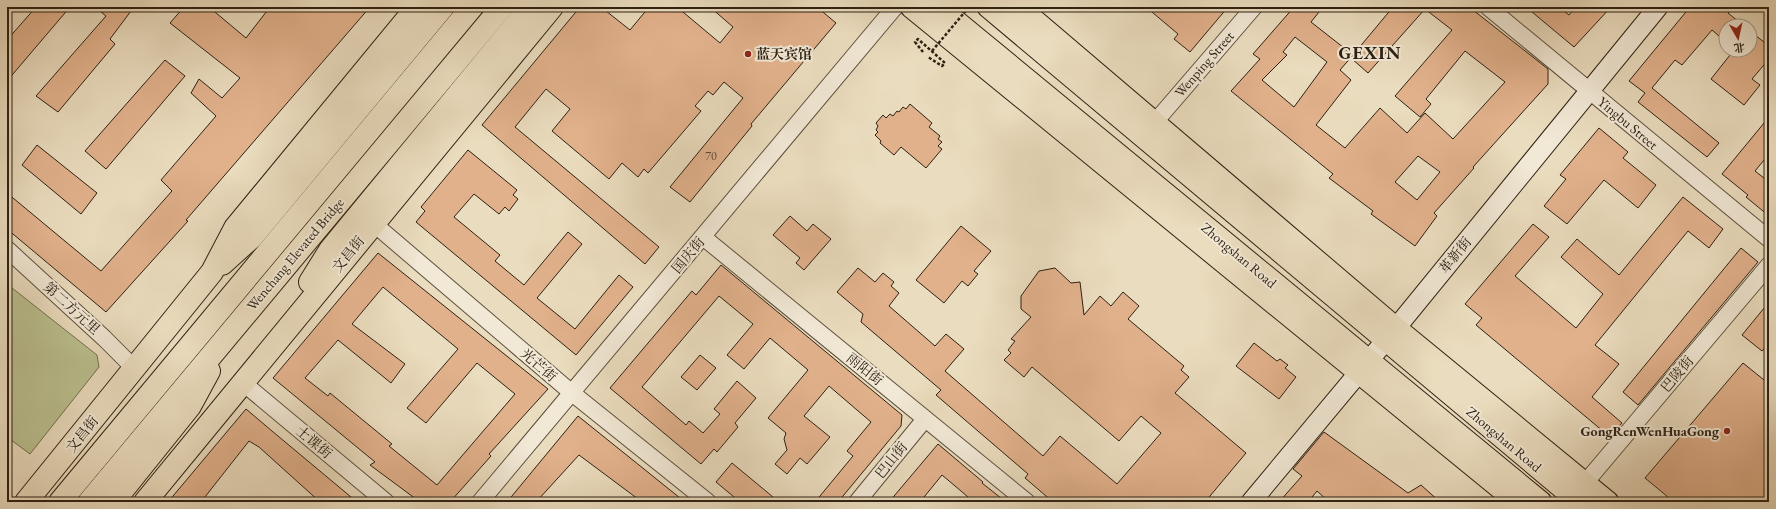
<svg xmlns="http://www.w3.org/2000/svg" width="1776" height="509" viewBox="0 0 1776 509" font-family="'EB Garamond','Noto Serif SC',serif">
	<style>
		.green { fill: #babf8f; stroke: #747051 }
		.building { fill: #e1b18c; stroke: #2d2113; fill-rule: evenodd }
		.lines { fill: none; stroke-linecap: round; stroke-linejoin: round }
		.tertiary-casing { stroke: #5c503e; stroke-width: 18 }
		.secondary-casing { stroke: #2d2113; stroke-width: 21 }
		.primary-casing { stroke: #2d2113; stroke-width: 23 }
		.trunk-casing { stroke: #2d2113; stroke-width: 24 }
		.path { stroke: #2d2113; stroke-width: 2.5; stroke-dasharray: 3 2; stroke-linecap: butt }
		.tertiary { stroke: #f1e8d5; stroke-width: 16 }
		.secondary { stroke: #f1e8d5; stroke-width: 19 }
		.primary { stroke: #eadcbe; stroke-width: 21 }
		.trunk { stroke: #eadcbe; stroke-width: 22 }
		.path-bridge { stroke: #2d2113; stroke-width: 2.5; stroke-dasharray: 3 2; stroke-linecap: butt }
		.poi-dot { fill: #8f2418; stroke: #f1e8d5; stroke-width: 1.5 }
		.labels { text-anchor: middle; stroke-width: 4; stroke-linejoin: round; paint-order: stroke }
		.number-label { font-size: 12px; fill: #5a4531 }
		.poi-label { font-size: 14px; font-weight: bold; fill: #2d2113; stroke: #f1e8d5; text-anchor: start }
		.street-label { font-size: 14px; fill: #2d2113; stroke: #f1e8d5 }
		.district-label { font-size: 18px; font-weight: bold; letter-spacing: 1px; fill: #2d2113; stroke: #f1e8d5 }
	</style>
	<rect width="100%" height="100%" fill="#eadcbe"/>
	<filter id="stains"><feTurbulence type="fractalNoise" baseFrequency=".005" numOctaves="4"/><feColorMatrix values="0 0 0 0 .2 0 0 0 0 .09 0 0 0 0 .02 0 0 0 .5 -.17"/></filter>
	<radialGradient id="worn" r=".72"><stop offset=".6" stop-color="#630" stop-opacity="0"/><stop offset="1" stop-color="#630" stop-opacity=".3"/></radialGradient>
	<polygon class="green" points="7,284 97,355 99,367 30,454 7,437"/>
	<g class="building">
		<polygon points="36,7 70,7 7,81 7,40"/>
		<polygon points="95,7 134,7 110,39 115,44 58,112 36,96 106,16"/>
		<polygon points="184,7 209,7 246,38 270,7 370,7 186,220 188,221 106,312 7,229 7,193 101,271 172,191 161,180 216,116 191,93 199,79 222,98 240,78 170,23"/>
		<polygon points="580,7 601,7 630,30 649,7 677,7 720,43 733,27 710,7 817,7 836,23 751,124 752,126 690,202 670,187 743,98 724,82 713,95 708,91 695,106 701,111 648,173 644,169 638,177 622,163 609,179 552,131 570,109 546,89 515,127 659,247 645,264 482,125"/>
		<polygon points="1146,7 1228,7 1190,52 1174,39 1178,34"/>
		<path d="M1294,7H1323L1311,22L1353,55L1393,7H1473V10L1548,69V84L1473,167L1474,168L1434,213L1437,216L1415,246L1371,214L1373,211L1329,178L1333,174L1231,91L1260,59L1253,54ZM1425,9L1452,30L1395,96L1420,117L1431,104L1426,99L1465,51L1505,82L1453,139L1425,113L1407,133L1380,108L1345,148L1316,125L1351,80L1340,70L1353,55L1351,58L1368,73ZM1295,37L1327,62L1294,107L1262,80L1287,55L1283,52ZM1418,156L1440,172L1417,200L1395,182Z"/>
		<polygon points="1526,7 1559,7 1569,15 1576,7 1611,7 1574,47"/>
		<polygon points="1690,7 1733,7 1728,13 1744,26 1726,26 1726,42 1712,30 1682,65 1675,60 1652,88 1719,143 1707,157 1638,102 1645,93 1629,81"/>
		<polygon points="1750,31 1769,46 1769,59 1752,79 1760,85 1744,105 1711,79 1734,50 1750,50"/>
		<polygon points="165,60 185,76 106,169 85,151"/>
		<polygon points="910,104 932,123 929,127 940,136 938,139 942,142 938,146 942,149 926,168 901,147 894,155 880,143 881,141 875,135 878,132 876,130 878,126 876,123 883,115 886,118 890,114 893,116 897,111 899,112 903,107 906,109"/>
		<polygon points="1769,117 1769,154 1755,171 1769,182 1769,216 1746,197 1748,195 1722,174"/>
		<polygon points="1599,128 1628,152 1623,158 1656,185 1638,208 1604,180 1567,224 1544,206 1566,179 1560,175"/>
		<polygon points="37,145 97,193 81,214 22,165"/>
		<polygon points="468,150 517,190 513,195 518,199 509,211 505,207 499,214 474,194 454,217 500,255 495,261 524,285 568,232 582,244 537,298 575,329 619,275 633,287 576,355 416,222 425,211 421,207"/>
		<polygon points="1683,197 1723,229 1709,248 1688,231 1595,345 1619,364 1592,397 1622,423 1610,437 1476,325 1482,318 1465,304 1533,224 1549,237 1515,276 1576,328 1603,294 1561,257 1577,239 1619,275"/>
		<polygon points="790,216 807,231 813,224 831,239 804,270 796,263 800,258 773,235"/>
		<polygon points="961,226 991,251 974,271 978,274 968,286 962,281 944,303 916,280"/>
		<polygon points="1741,248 1758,262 1638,405 1623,392"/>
		<path d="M378,253L548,389L489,454L491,456L450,502H420L370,465L375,462L273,378ZM383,287L458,349L407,408L426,423L477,363L515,394L437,485L389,446L392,444L330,393L328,396L305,378L338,340L391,383L405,364L352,324Z"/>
		<polygon points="721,265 902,415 901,426 838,502 815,502 853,456 847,451 871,422 829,386 804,416 830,437 807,464 800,458 787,474 775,464 787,450 784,439 786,433 768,418 808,370 770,338 744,369 727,355 753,324 719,296 642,387 686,425 689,421 703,433 720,414 714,409 737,381 756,398 735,423 738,427 717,452 714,449 701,464 610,388 692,291 696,295"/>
		<polygon points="858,268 875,282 883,273 894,282 891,286 899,293 889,306 935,346 946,334 964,349 945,371 1043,456 1060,436 1117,484 1161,433 1141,416 1119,441 1032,367 1024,377 1004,360 1011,353 1008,350 1015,341 1011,339 1031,317 1021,309 1021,296 1039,271 1055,268 1071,283 1080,282 1084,315 1100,296 1111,306 1123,292 1139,306 1128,319 1184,366 1181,370 1189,377 1175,393 1246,453 1205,502 1053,502 1025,478 1028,474 936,395 941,390 861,322 863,314 837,292"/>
		<polygon points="1769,302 1769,343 1762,351 1742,335"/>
		<polygon points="1254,343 1277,361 1280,359 1288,365 1285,368 1296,377 1279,399 1236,366"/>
		<polygon points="700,355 716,368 697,390 681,377"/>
		<polygon points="1743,363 1769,384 1769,502 1674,502 1645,478"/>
		<polygon points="246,409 272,431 357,502 320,502 259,447 249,441 201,502 168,502"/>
		<polygon points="578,416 685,502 642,502 579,455 536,502 507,502"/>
		<polygon points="1324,432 1408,493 1421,485 1440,502 1329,502 1317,491 1308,502 1279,502 1302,476 1293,469"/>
		<polygon points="938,444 983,482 982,483 1006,502 974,502 942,475 920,502 889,502"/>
		<polygon points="732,463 779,502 740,502 716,482"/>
	</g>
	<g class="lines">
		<g class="tertiary-casing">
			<g id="tertiary">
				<polyline points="1488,7 1769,239"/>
				<polyline points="1155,122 1254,7"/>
				<polyline points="373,223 572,393 708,502"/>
				<polyline points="703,237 1027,502"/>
				<polyline points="7,249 104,338 135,369"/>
				<polyline points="242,382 386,502"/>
				<polyline points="1585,483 1769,265"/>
				<polyline points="480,502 895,7"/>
				<polyline points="857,502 925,419"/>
			</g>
		</g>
		<g class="secondary-casing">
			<polyline id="secondary" points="1251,502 1396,328 1658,7"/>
		</g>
		<g class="primary-casing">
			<g id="primary">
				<polyline points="911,7 1517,502"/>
				<polyline points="939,7 1541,502"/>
				<polyline points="988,7 1579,502"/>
				<polyline points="1019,7 1396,328 1608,502"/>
			</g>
		</g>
		<g class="trunk-casing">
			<g id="trunk">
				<polyline points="222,264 252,237 443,7"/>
				<polyline points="310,282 330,250 530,7"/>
				<polyline points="26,502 212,272 235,228 417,7"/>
				<polyline points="60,502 472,7"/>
				<polyline points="89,502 502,7"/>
				<polyline points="113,502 190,406 209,371"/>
				<polyline points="145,502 552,7"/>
			</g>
		</g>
		<polyline class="path" points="923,52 915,42 918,39 945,63 942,66 928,57"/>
		<use href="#tertiary" class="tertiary"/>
		<use href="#secondary" class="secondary"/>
		<use href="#primary" class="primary"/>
		<use href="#trunk" class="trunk"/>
		<polyline class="path-bridge" points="932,51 969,7"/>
	</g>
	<g class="poi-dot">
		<circle cx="748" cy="54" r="4"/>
		<circle cx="1727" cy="431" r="4"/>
	</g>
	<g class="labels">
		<g class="number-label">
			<text x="711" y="160">70</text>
		</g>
		<g class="poi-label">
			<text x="756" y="59">蓝天宾馆</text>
			<text x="1719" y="436" text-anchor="end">GongRenWenHuaGong</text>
		</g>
		<g class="street-label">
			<text transform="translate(1204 64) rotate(-49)" y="5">Wenping Street</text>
			<text transform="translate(1628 123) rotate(40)" y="5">Yingbu Street</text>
			<text transform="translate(295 254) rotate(-50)" y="5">Wenchang Elevated Bridge</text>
			<text transform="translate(348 254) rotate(-51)" y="5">文昌街</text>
			<text transform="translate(688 255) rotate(-50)" y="5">国庆街</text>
			<text transform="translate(1239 255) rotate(40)" y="5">Zhongshan Road</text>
			<text transform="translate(1455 255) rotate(-51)" y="5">革新街</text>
			<text transform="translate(72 308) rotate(42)" y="5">第二方元里</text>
			<text transform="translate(539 365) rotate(41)" y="5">光芒街</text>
			<text transform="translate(865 369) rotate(39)" y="5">雨阳街</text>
			<text transform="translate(1677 374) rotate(-50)" y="5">巴陵街</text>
			<text transform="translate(82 434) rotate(-51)" y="5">文昌街</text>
			<text transform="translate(1504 439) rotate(40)" y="5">Zhongshan Road</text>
			<text transform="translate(314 442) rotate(40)" y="5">士课街</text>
			<text transform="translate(891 460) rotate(-51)" y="5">巴山街</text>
		</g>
		<g class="district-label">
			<text x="1370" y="59">GEXIN</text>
		</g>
	</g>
	<rect width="1776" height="509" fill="none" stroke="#eadcbe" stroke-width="24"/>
	<rect x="8" y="8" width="1760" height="493" fill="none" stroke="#2d2113" stroke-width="2"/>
	<rect x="12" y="12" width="1752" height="485" fill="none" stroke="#2d2113"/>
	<g transform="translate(1738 38) rotate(171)"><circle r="19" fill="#f1e8d5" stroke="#a39887"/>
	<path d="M0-3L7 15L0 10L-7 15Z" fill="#8f2418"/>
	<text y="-6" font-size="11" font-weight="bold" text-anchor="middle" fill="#2d2113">北</text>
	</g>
	<rect width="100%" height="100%" filter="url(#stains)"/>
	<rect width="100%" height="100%" fill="url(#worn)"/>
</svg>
